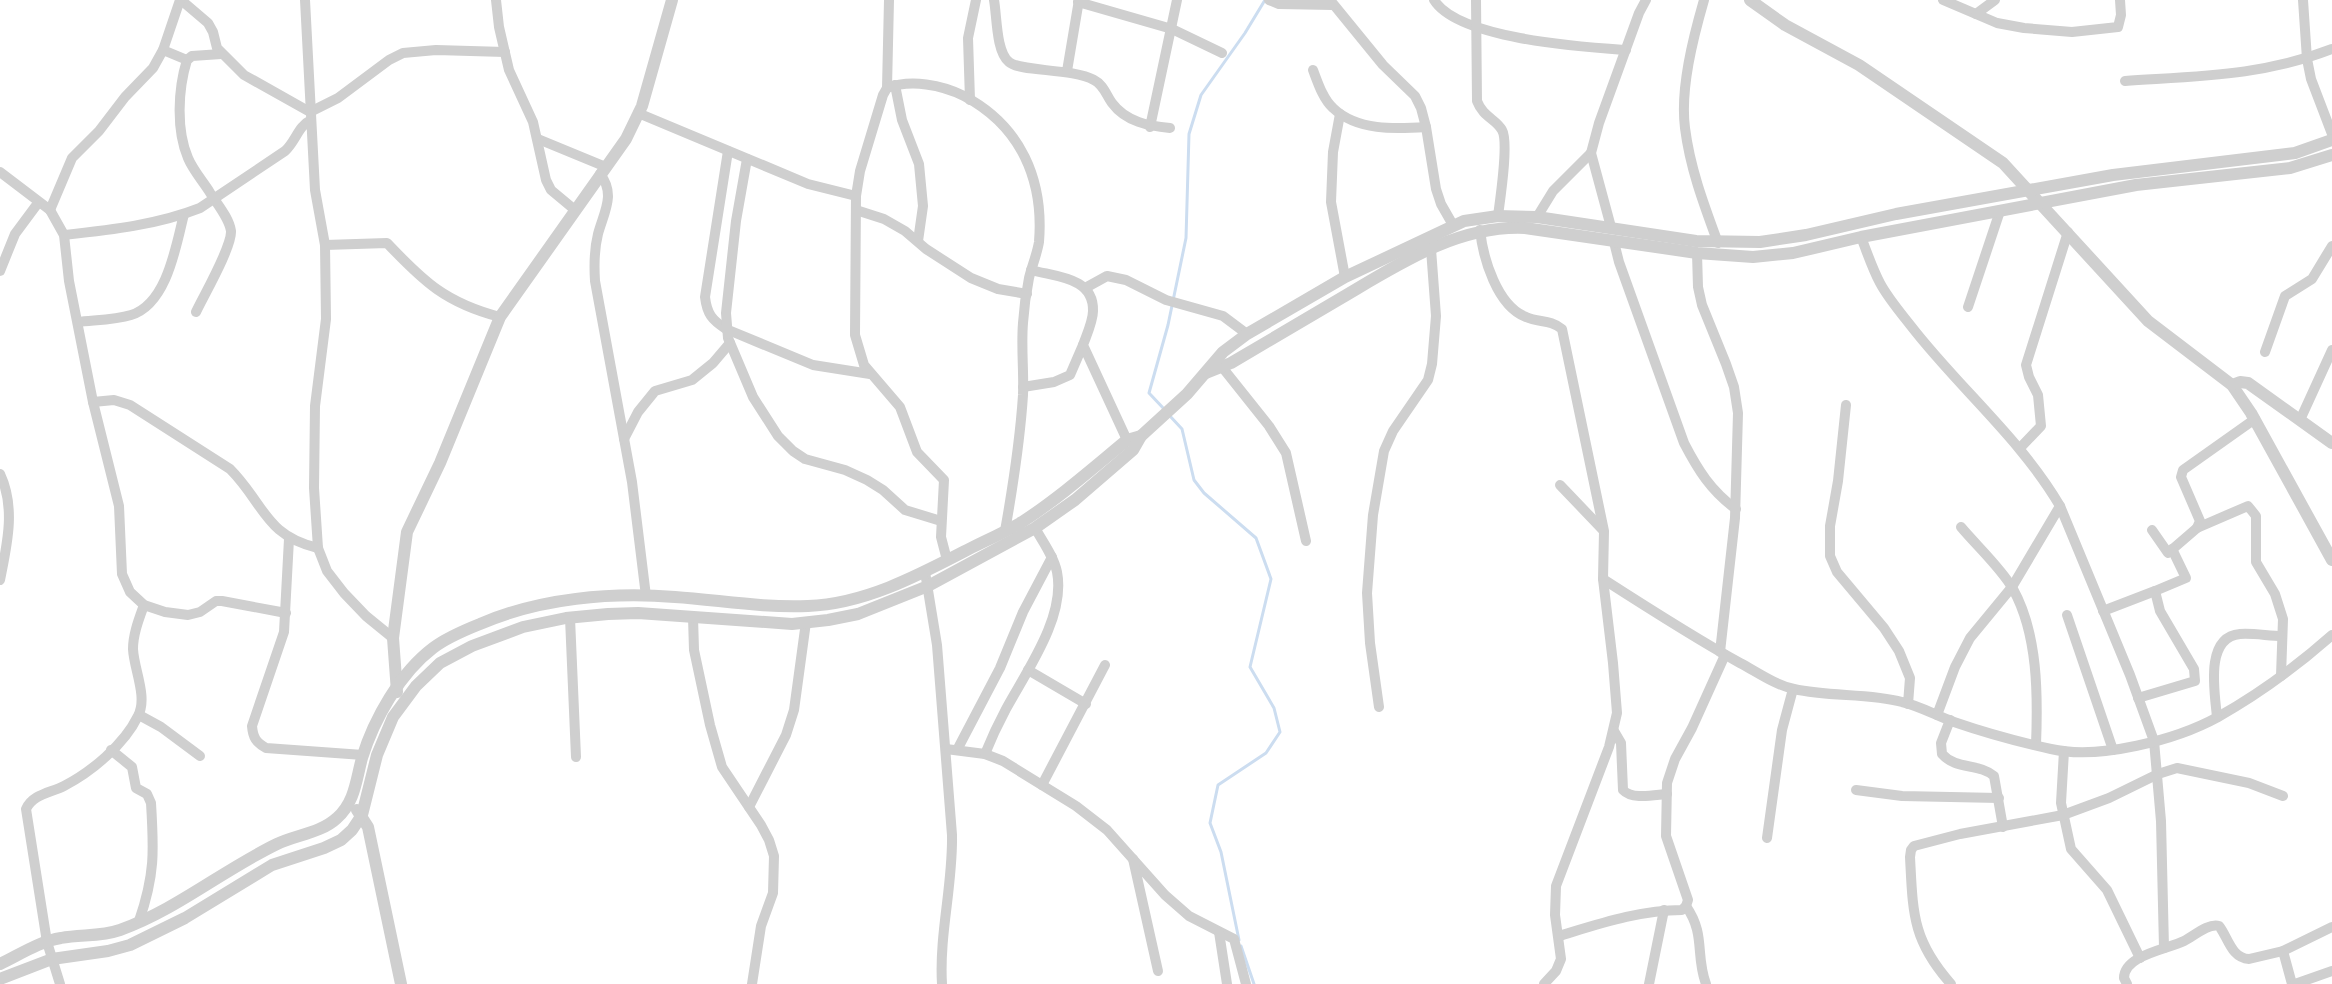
<svg xmlns="http://www.w3.org/2000/svg" width="2332" height="984" viewBox="0 0 2332 984" font-family="Barlow,sans-serif">
	<style>
		.lines { fill: none; stroke-linecap: round; stroke-linejoin: round }
		.stream { stroke: #ccddf0; stroke-width: 3 }
		.minor { stroke: #cfcfcf; stroke-width: 10 }
		.tertiary { stroke: #cfcfcf; stroke-width: 12 }
	</style>
	<rect width="100%" height="100%" fill="#fff"/>
	<g class="lines">
		<g class="stream">
			<polyline points="1165,410 1149,393 1168,325 1186,238 1189,134 1201,95 1245,33 1265,0"/>
			<polyline points="1169,415 1182,429 1194,480 1204,493 1256,538 1271,579 1250,667 1274,708 1280,732 1266,753 1218,785 1210,823 1221,852 1239,940"/>
			<polyline points="1241,946 1254,984"/>
		</g>
		<g class="minor">
			<polyline points="181,0 208,23 213,32 217,48 244,75 310,112 338,98 389,60 403,53 436,50 505,52"/>
			<path d="M305,0L315,190L325,245L387,243C424,282 446,303 500,317"/>
			<polyline points="496,0 499,27 509,70 533,122 546,180 551,190 575,210"/>
			<path d="M994,0C997,16 996,52 1009,62C1020,72 1072,68 1094,80C1104,85 1106,95 1112,103C1126,122 1149,126 1170,128"/>
			<polyline points="1269,0 1279,4 1333,5"/>
			<polyline points="1330,0 1383,65 1415,96 1421,108 1426,127 1436,189 1441,204 1453,225"/>
			<path d="M1434,0C1458,39 1582,47 1626,50"/>
			<path d="M1476,0L1477,101C1483,117 1496,119 1502,130C1509,142 1500,200 1498,216"/>
			<path d="M1704,0C1693,38 1680,89 1685,128C1690,168 1704,205 1718,243"/>
			<polyline points="1943,0 1997,23 2024,28 2072,32 2118,27 2121,15 2120,0"/>
			<polyline points="2303,0 2307,59 2311,79 2332,134"/>
			<polyline points="1078,2 1172,29 1222,53"/>
			<polyline points="1976,14 1995,0"/>
			<polyline points="163,50 187,60"/>
			<path d="M1313,70C1318,83 1323,99 1333,108C1357,131 1395,129 1426,127"/>
			<polyline points="1067,71 1079,0"/>
			<path d="M2125,81C2198,76 2263,76 2332,49"/>
			<polyline points="895,85 902,120 919,164 923,206 918,241"/>
			<polyline points="887,88 889,0"/>
			<polyline points="970,100 968,38 976,0"/>
			<polyline points="638,113 808,184 856,196"/>
			<polyline points="1340,114 1333,152 1331,202 1345,277"/>
			<polyline points="1150,127 1177,0"/>
			<polyline points="538,139 606,167"/>
			<path d="M728,151L705,297C707,314 712,320 726,329L813,365L870,374"/>
			<polyline points="747,159 736,221 726,313 728,338 753,397 778,436 793,451 805,459 845,470 867,480 883,490 905,510 941,521"/>
			<polyline points="0,172 50,210 64,235 69,281 93,402 119,506 122,574 130,592 144,605 165,612 188,615 200,612 216,601 222,601 286,613"/>
			<path d="M600,174C616,194 604,212 598,234C594,250 594,265 595,281L632,482L646,596"/>
			<polyline points="50,210 72,158 99,131 125,97 153,68 163,50 180,0"/>
			<polyline points="856,210 884,219 905,231 926,249 971,278 998,289 1027,294"/>
			<polyline points="1537,217 1553,191 1591,153"/>
			<polyline points="1611,227 1591,153 1599,123 1639,13 1646,0"/>
			<path d="M1480,230C1483,258 1497,306 1526,317C1539,323 1550,319 1562,329L1604,531L1603,579L1613,663L1617,713L1609,747L1556,886L1555,915L1561,959L1556,971L1544,984"/>
			<path d="M64,235C110,230 157,225 200,208L285,151C296,141 298,126 311,120"/>
			<path d="M1861,237C1867,252 1872,268 1880,283C1888,298 1900,312 1911,326C1959,388 2020,438 2060,506L2130,675L2154,741L2161,821L2164,948"/>
			<path d="M1614,242L1619,262L1684,443C1698,470 1711,491 1736,509"/>
			<polyline points="325,245 326,319 315,406 314,488 318,548 327,571 344,593 366,616 393,638"/>
			<polyline points="1697,253 1698,287 1702,305 1726,364 1734,387 1738,413 1735,518 1720,652"/>
			<path d="M1031,270C1056,277 1094,277 1093,311C1093,321 1087,334 1083,345L1127,440"/>
			<polyline points="0,271 15,234 38,203"/>
			<polyline points="1087,287 1107,276 1126,280 1166,300 1223,316 1247,334"/>
			<polyline points="1968,307 2000,211"/>
			<path d="M196,312C204,295 232,247 231,231C229,217 216,203 209,191C202,180 193,170 188,158C176,130 178,89 187,60L192,56L221,54"/>
			<path d="M78,322C95,320 115,320 131,315C167,304 176,246 184,214"/>
			<polyline points="2265,352 2285,296 2312,279 2332,246"/>
			<polyline points="1222,367 1269,426 1286,453 1306,541"/>
			<polyline points="1023,387 1054,382 1070,375 1083,345"/>
			<path d="M93,402L114,400L130,405L230,469C264,503 265,536 318,548"/>
			<polyline points="1846,405 1838,481 1830,526 1830,556 1837,572 1884,628 1899,651 1910,678 1908,704"/>
			<polyline points="2300,420 2332,350"/>
			<polyline points="624,439 638,412 655,391 692,380 713,363 730,343"/>
			<polyline points="2020,448 2041,426 2038,395 2029,377 2026,365 2068,232"/>
			<path d="M0,474C16,508 7,545 0,580"/>
			<polyline points="1560,485 1603,530"/>
			<path d="M1961,527C1976,545 2002,569 2013,589C2038,634 2038,695 2036,745"/>
			<polyline points="2197,528 2200,521 2181,477 2183,470 2255,419"/>
			<polyline points="2152,530 2168,553 2197,528 2248,506 2256,516 2256,562 2275,594 2283,619 2281,676"/>
			<path d="M289,539L284,632L252,726C253,738 256,742 266,748L363,755"/>
			<path d="M947,560L941,537L944,480L917,452L900,407L864,365L855,335L856,196L860,171L883,95L887,88C911,79 942,85 964,96C1021,126 1044,180 1039,242C1037,254 1032,266 1029,278C1026,293 1024,308 1023,323C1021,347 1024,371 1023,395C1020,441 1013,486 1005,531"/>
			<path d="M925,572L937,645L952,835C953,885 939,934 942,984"/>
			<path d="M1603,579C1648,608 1693,637 1740,663C1757,672 1775,685 1794,689C1829,697 1869,693 1902,702C1920,706 1937,716 1954,722C1986,733 2019,742 2051,749C2099,760 2176,740 2218,717C2259,694 2297,666 2332,635"/>
			<polyline points="2103,611 2155,591"/>
			<polyline points="2067,615 2113,750"/>
			<polyline points="693,617 694,650 710,725 722,767 761,825 769,840 774,856 773,893 761,926 752,984"/>
			<polyline points="570,618 576,757"/>
			<polyline points="1028,670 1086,704"/>
			<polyline points="2138,698 2195,681 2194,669 2160,611 2155,591 2186,578 2172,549"/>
			<polyline points="1379,707 1370,643 1367,593 1373,515 1384,451 1393,431 1428,380 1432,364 1436,316 1431,249"/>
			<polyline points="139,715 161,727 200,756"/>
			<polyline points="1937,715 1955,667 1970,638 2012,587 2060,506"/>
			<path d="M2217,717C2215,694 2204,637 2240,634C2254,633 2269,636 2282,636"/>
			<path d="M1950,720L1941,743L1942,754C1956,770 1979,763 1994,776L2003,827"/>
			<path d="M1614,731L1621,743L1623,790C1632,800 1654,795 1667,794"/>
			<polyline points="946,749 985,754 1003,761 1076,806 1107,830 1165,895 1189,916 1234,939 1246,984"/>
			<path d="M111,750L132,767L136,788L147,794L151,803C154,851 155,875 139,921"/>
			<polyline points="957,750 1000,668 1023,612 1052,557"/>
			<polyline points="2064,751 2061,803 2071,849 2107,890 2140,958"/>
			<path d="M985,754C991,739 998,724 1006,709C1026,672 1066,617 1057,572C1054,557 1043,542 1035,528"/>
			<polyline points="1042,785 1105,665"/>
			<polyline points="1856,790 1902,796 1999,798"/>
			<polyline points="749,807 786,735 794,710 806,622"/>
			<polyline points="1767,838 1782,730 1793,689"/>
			<polyline points="1133,859 1158,971"/>
			<path d="M1686,906C1706,935 1695,954 1706,984"/>
			<polyline points="1219,932 1227,984"/>
			<path d="M1559,936C1599,924 1640,910 1682,910L1686,906L1688,900L1666,836L1667,783L1675,759L1692,728L1725,655"/>
			<polyline points="2283,951 2292,984"/>
			<path d="M60,984L47,942L26,809C33,794 50,793 64,786C91,772 124,745 138,716C148,697 134,670 133,649C133,634 139,619 144,605"/>
			<polyline points="1649,984 1664,910"/>
			<path d="M1951,984C1912,940 1913,913 1910,857L1911,850L1914,846L1960,834L2063,815L2109,798L2158,774L2177,768L2249,783L2283,796"/>
			<path d="M2127,984L2124,978C2124,955 2168,949 2184,941C2194,936 2208,923 2219,926C2228,937 2231,958 2249,959L2283,951L2332,927"/>
			<polyline points="2295,984 2332,971"/>
		</g>
		<g class="tertiary">
			<polyline points="1750,0 1785,25 1859,65 2003,163 2148,321 2232,385 2251,413 2332,560"/>
			<path d="M1206,373L1231,363C1269,341 1306,319 1343,297C1399,264 1458,225 1525,228L1697,253L1753,257L1793,253L1861,237L2136,185L2290,168L2332,155"/>
			<polyline points="2232,385 2240,382 2248,383 2332,443"/>
			<polyline points="397,692 393,638 407,532 440,463 500,317 626,139 642,106 672,0"/>
			<polyline points="357,810 368,827 401,984"/>
			<path d="M0,964C19,955 40,941 61,938C80,934 100,937 120,930C176,910 223,870 277,844C296,835 321,833 337,818C355,802 356,780 362,758C374,719 400,673 433,648C446,638 465,630 480,624C540,598 611,592 675,597C719,600 763,608 808,606C865,604 919,575 969,549C987,540 1005,532 1022,522C1059,498 1093,468 1127,440L1141,436"/>
			<polyline points="0,979 52,959 108,951 130,945 185,918 272,865 324,848 341,840 352,830 362,815 377,755 393,717 416,686 440,663 472,646 523,627 566,618 608,614 638,613 792,624 828,620 858,614 928,586 1035,528 1075,500 1133,450 1141,436 1187,394 1223,352 1247,334 1345,277 1464,221 1498,216 1537,217 1696,241 1760,242 1806,235 1896,214 2113,175 2295,153 2332,140"/>
		</g>
	</g>
</svg>
